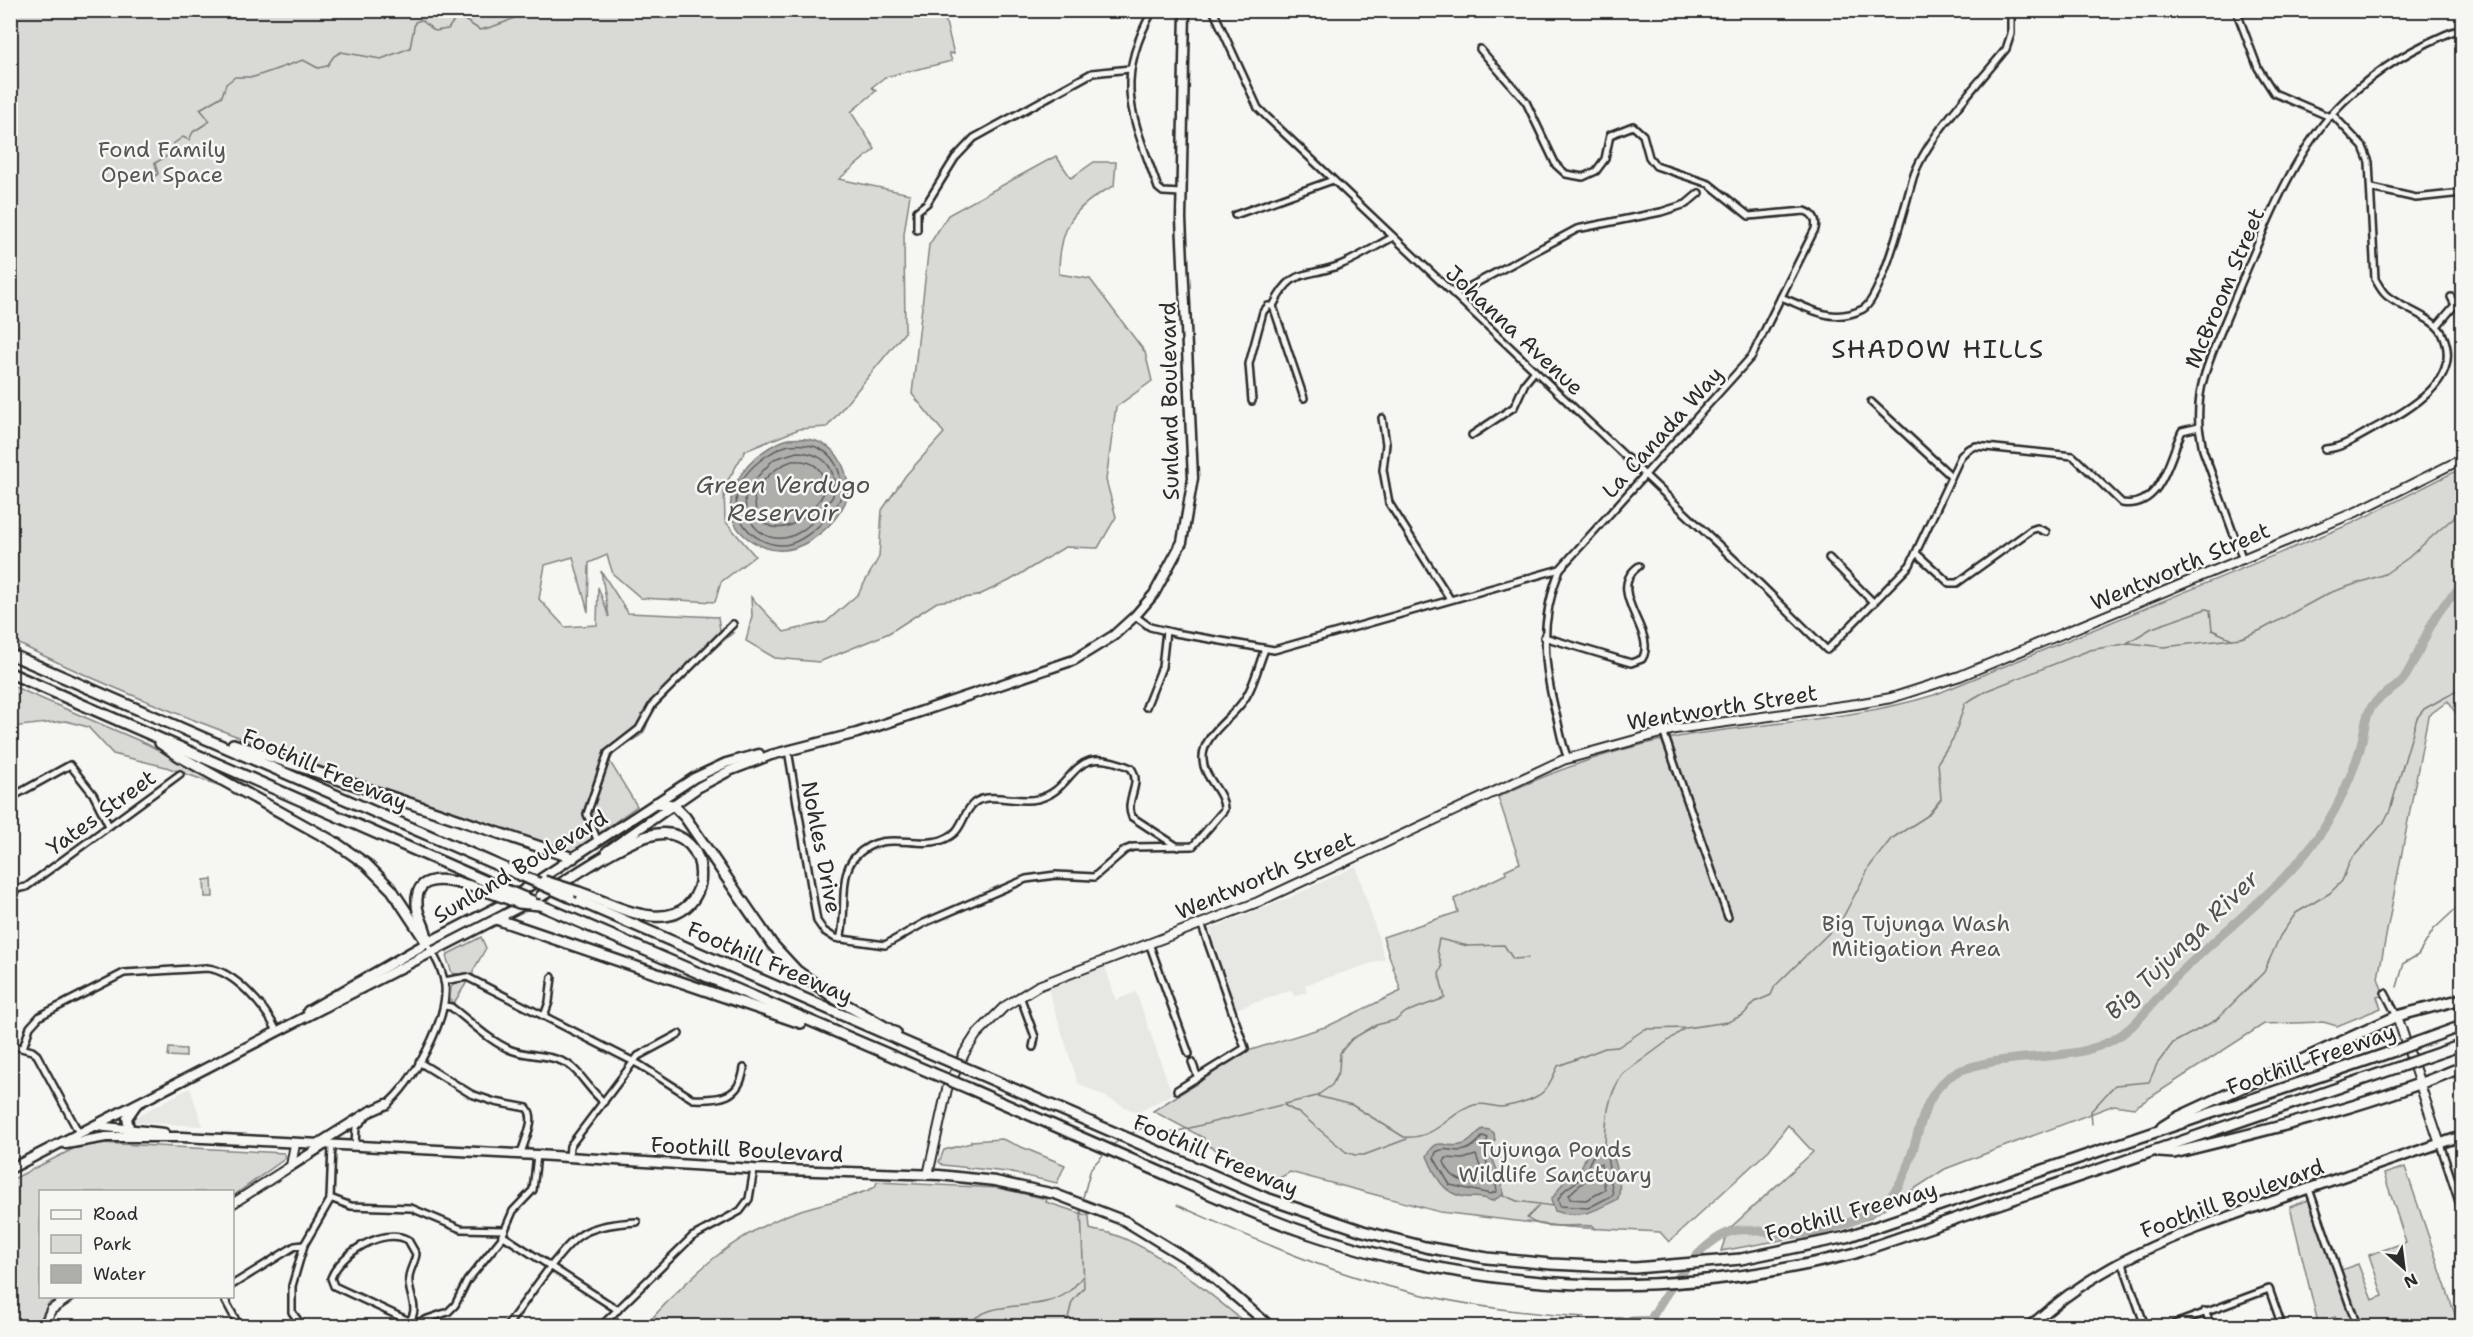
<svg xmlns="http://www.w3.org/2000/svg" width="2473" height="1337" viewBox="0 0 2473 1337" font-family="'Shantell Sans',sans-serif">
	<style>
		.built { fill: #e7e7e3 }
		.green { fill: #d9d9d5; stroke: #828280; stroke-width: 1.5 }
		.water { fill: #aeaeab; stroke: #7a7a78; stroke-width: 1.5 }
		.lines { fill: none; stroke-linecap: round; stroke-linejoin: round }
		.shore { stroke: #5f5f5e; stroke-width: 1.5 }
		.stream { stroke: #7a7a78; stroke-width: 1.5 }
		.river { stroke: #aeaeab; stroke-width: 9 }
		.street-casing { stroke: #2b2b2b; stroke-width: 10 }
		.secondary-casing { stroke: #2b2b2b; stroke-width: 12 }
		.primary-casing { stroke: #2b2b2b; stroke-width: 13 }
		.highway-casing { stroke: #2b2b2b; stroke-width: 14 }
		.street { stroke: #f6f6f2; stroke-width: 5 }
		.secondary { stroke: #f6f6f2; stroke-width: 8 }
		.primary { stroke: #f6f6f2; stroke-width: 8 }
		.highway { stroke: #f6f6f2; stroke-width: 9 }
		.highway-bridge-casing { stroke: #2b2b2b; stroke-width: 14; stroke-linecap: butt }
		.highway-bridge { stroke: #f6f6f2; stroke-width: 9 }
		.labels { text-anchor: middle; stroke-width: 5; stroke-linejoin: round; paint-order: stroke }
		.park-label { font-size: 22px; fill: #565656; stroke: #f6f6f2 }
		.street-label { font-size: 22px; fill: #2b2b2b; stroke: #f6f6f2 }
		.water-label { font-size: 24px; font-style: italic; fill: #525251; stroke: #f6f6f2 }
		.quarter-label { font-size: 26px; letter-spacing: 1.5px; fill: #2b2b2b; stroke: #f6f6f2 }
	</style>
	<rect width="100%" height="100%" fill="#f6f6f2"/>
	<filter id="ink" filterUnits="userSpaceOnUse"><feTurbulence type="fractalNoise" baseFrequency=".0167" numOctaves="2"/><feDisplacementMap in="SourceGraphic" scale="12" xChannelSelector="R" yChannelSelector="G"/><feConvolveMatrix kernelMatrix="1 2 1 2 8 2 1 2 1" color-interpolation-filters="sRGB"/></filter>
	<g filter="url(#ink)">
		<g class="built">
			<polygon points="1356,866 1385,959 1305,985 1307,992 1294,996 1291,990 1236,1009 1210,929 1282,901"/>
			<polygon points="1105,966 1116,1000 1136,992 1172,1094 1137,1113 1078,1083 1048,988"/>
			<polygon points="190,1088 203,1126 132,1122 133,1118"/>
		</g>
		<g class="green">
			<path d="M11,11H943L954,54L949,53L952,61L885,77L872,87L876,91L851,112L875,149L839,179L910,194L904,234L905,332L827,427L799,429L745,451L724,487L725,521L755,556L721,582L715,602L641,598L613,574L607,555L589,563L588,612L573,557L545,565L539,599L565,627L597,625L598,587L609,617L601,571L628,613L718,617L720,630L733,633C705,655 681,683 655,708C647,716 649,728 641,735C629,744 614,746 610,762L637,806L572,853C384,787 190,729 11,640Z"/>
			<path d="M1056,156L1071,178L1094,162H1116L1114,186C1072,206 1059,229 1059,274L1090,279L1145,352L1152,381L1116,407L1106,480L1116,517L1098,548L1065,547L1009,581L977,596L937,602L889,633L819,662L775,658L746,641L752,616L751,597L784,632L826,622L858,594L879,557L882,510L906,475L944,433L912,394L929,245L948,215Z"/>
			<path d="M2462,468V723L2448,701L2428,716L2378,978L2384,995L2377,997L2381,1008L2337,1026L2323,1022L2264,1024L2134,1108L2114,1105L1945,1169L1868,1219L1798,1237L1721,1251L1728,1230L1813,1152L1788,1125L1769,1150L1669,1242L1660,1232L1567,1227L1440,1212L1290,1172L1278,1179L1202,1143L1204,1138L1153,1111L1248,1051L1328,1026L1401,991L1383,937L1458,912L1454,899L1506,874L1505,870L1520,863L1498,797C1557,769 1619,747 1683,736C1767,722 1853,720 1934,695L2353,523Z"/>
			<polygon points="10,685 147,744 241,793 166,767 113,754 88,727 66,721 11,727"/>
			<polygon points="212,879 213,897 205,897 204,880"/>
			<polygon points="481,937 486,948 473,971 473,977 452,973 447,959 448,954"/>
			<polygon points="457,982 467,982 454,1003 450,999 451,987"/>
			<polygon points="169,1048 186,1049 186,1057 168,1056"/>
			<polygon points="1002,1139 1065,1165 1057,1183 1007,1172 943,1165 939,1162 944,1150 971,1143 971,1141"/>
			<polygon points="101,1143 284,1153 286,1158 233,1196 232,1192 40,1192 40,1296 59,1297 48,1304 37,1326 11,1326 11,1180 75,1148"/>
			<polygon points="2405,1167 2459,1326 2357,1326 2354,1323 2340,1326 2335,1317 2318,1323 2290,1207 2313,1198 2338,1271 2358,1264 2372,1300 2383,1296 2369,1255 2406,1242 2384,1174"/>
			<path d="M877,1182L998,1188L1047,1199L1046,1202L1089,1216L1090,1229C1097,1232 1105,1231 1112,1234C1156,1248 1212,1295 1249,1326H645C691,1275 733,1233 801,1210C826,1202 851,1199 875,1187Z"/>
		</g>
		<g class="water">
			<path d="M788,439C815,436 836,444 845,471C848,480 849,494 845,503C832,530 795,560 764,547C700,522 739,454 788,439Z"/>
			<path d="M1483,1129L1490,1130L1494,1133L1495,1140L1490,1148C1492,1164 1504,1179 1503,1195L1492,1201C1481,1196 1475,1198 1464,1197C1442,1193 1435,1175 1427,1156C1439,1133 1446,1151 1464,1144C1473,1141 1475,1133 1483,1129Z"/>
			<path d="M1597,1144L1605,1145C1617,1154 1622,1185 1618,1199C1597,1210 1579,1220 1555,1211L1551,1200L1568,1176L1580,1170L1589,1150Z"/>
		</g>
		<g class="lines">
			<g class="shore">
				<path d="M789,445C813,443 831,448 839,472C841,480 843,491 840,499C832,517 801,546 781,545C750,544 727,513 740,484C748,467 771,450 789,445Z"/>
				<path d="M797,452C824,453 838,467 833,496C825,509 811,526 798,533C766,551 738,520 747,488L774,459Z"/>
				<path d="M792,461C815,459 826,470 824,493C811,515 781,543 757,517L754,497C758,482 777,466 792,461Z"/>
				<path d="M1483,1136L1488,1138C1478,1163 1495,1169 1497,1191L1491,1194L1450,1185L1434,1158L1436,1152C1452,1143 1461,1163 1483,1136Z"/>
				<path d="M1599,1151L1607,1156L1613,1195L1588,1208L1560,1206L1558,1200C1565,1185 1574,1186 1583,1176C1590,1168 1588,1157 1599,1151Z"/>
				<path d="M1476,1155L1484,1178L1482,1182C1463,1183 1452,1181 1444,1162L1446,1158L1463,1159Z"/>
				<path d="M1601,1164L1605,1190L1586,1200L1570,1199L1569,1195C1581,1181 1588,1184 1596,1164Z"/>
			</g>
			<g class="stream">
				<polyline points="548,10 554,10"/>
				<path d="M124,179L132,175L146,181L158,174L155,163L172,153L173,144L183,137L189,140L193,132L210,121L200,109L222,96L226,84L235,77H254L303,60L318,68L327,66L334,56L341,52L381,59L410,48L415,22L421,20L435,31L448,29L455,19H463L480,30C494,27 516,19 528,10"/>
				<polyline points="2127,643 2152,628 2206,609 2210,610 2212,630 2232,639"/>
				<polyline points="2397,987 2404,963 2418,955 2434,929 2462,903"/>
				<polyline points="1318,1095 1332,1085 1339,1071 1340,1053 1352,1039 1376,1025 1396,1020 1406,1012 1445,998 1439,974 1442,967 1437,949 1439,939 1468,946 1504,945 1513,959 1528,958"/>
				<polyline points="1284,1105 1302,1115 1346,1152 1355,1155 1364,1155 1407,1139"/>
				<polyline points="2092,1124 2091,1111 2115,1085 2149,1082 2157,1064 2173,1043 2216,1020 2264,972 2280,936 2296,913 2330,893 2342,881 2350,861 2384,822 2390,810 2417,718 2424,709 2462,688"/>
				<path d="M1127,1135L1151,1124L1166,1134L1317,1096L1352,1105L1404,1137C1437,1140 1449,1112 1474,1105C1485,1102 1492,1107 1501,1107C1511,1106 1529,1101 1537,1096C1548,1091 1553,1076 1558,1066L1605,1048L1618,1047L1645,1029L1686,1028L1728,1022L1743,1015L1755,1002L1771,995L1775,986L1841,921L1870,866L1891,839L1927,816L1941,799L1938,762L1954,737L1965,703L1988,690L2090,650L2130,643L2164,647L2241,638L2261,630L2329,593L2385,574L2408,558L2462,510"/>
				<path d="M1605,1145C1606,1119 1607,1096 1623,1074L1684,1029"/>
				<polyline points="1110,1147 1121,1139"/>
				<polyline points="1503,1195 1517,1201 1553,1206"/>
				<polyline points="1082,1201 1091,1168 1105,1153"/>
				<path d="M1177,1205C1227,1227 1277,1250 1329,1268C1411,1297 1496,1312 1584,1317"/>
				<path d="M1539,1206L1527,1218C1544,1232 1573,1223 1593,1226L1595,1229"/>
				<polyline points="1614,1318 1652,1317"/>
				<path d="M967,1326C991,1296 1037,1314 1067,1293C1073,1289 1078,1282 1083,1276"/>
				<polyline points="1066,1326 1072,1302 1084,1287 1081,1209"/>
			</g>
			<path class="river" d="M1647,1326C1663,1297 1699,1240 1733,1231C1749,1227 1765,1233 1781,1234C1812,1237 1852,1225 1877,1208C1926,1176 1906,1102 1955,1073C1962,1069 1971,1067 1978,1065C2028,1051 2090,1065 2131,1027C2147,1012 2160,994 2175,978C2224,928 2288,886 2326,825C2340,802 2352,775 2360,749C2363,738 2364,725 2368,714C2375,694 2396,692 2405,677C2424,647 2431,609 2462,588"/>
			<g class="street-casing">
				<g id="street">
					<path d="M1153,10C1112,83 1133,117 1158,188L1163,192L1181,193"/>
					<path d="M1213,10L1258,108L1267,117L1761,585L1827,650L1910,565L1961,456L1968,449L1976,446L2073,456L2122,503C2162,509 2169,458 2182,431L2199,427C2198,411 2199,393 2204,377C2213,347 2227,318 2239,288C2266,225 2293,151 2343,102C2378,68 2417,45 2462,28"/>
					<polyline points="2236,10 2258,68 2274,93 2330,117"/>
					<path d="M1480,49L1526,102L1556,165L1566,174L1583,177L1596,171L1605,159L1610,135L1633,126L1643,135L1649,157L1656,166L1709,184L1749,216L1805,211C1814,214 1817,220 1815,229L1781,297"/>
					<polyline points="2372,188 2416,198 2462,193"/>
					<polyline points="1235,215 1333,180"/>
					<polyline points="917,230 917,211 927,203 955,158 974,138 1092,73 1130,69"/>
					<polyline points="1454,295 1577,229 1661,212 1686,204 1699,193"/>
					<polyline points="2437,326 2455,305 2451,297"/>
					<path d="M1304,398L1273,306C1293,266 1304,279 1340,265C1358,258 1376,246 1393,237"/>
					<polyline points="1252,401 1249,364 1263,312 1268,306 1273,306"/>
					<polyline points="1871,402 1951,476"/>
					<polyline points="1382,418 1386,444 1383,470 1389,503 1450,599"/>
					<polyline points="2199,427 2203,450 2243,560"/>
					<polyline points="1472,435 1514,407 1525,383 1534,372"/>
					<path d="M2325,449C2342,448 2356,438 2371,430C2404,412 2466,382 2442,333C2434,317 2399,308 2385,294C2381,290 2378,284 2375,279L2369,162L2363,147L2332,114"/>
					<polyline points="1916,553 1949,583 1957,583 2031,530 2037,528 2046,532"/>
					<polyline points="1829,558 1874,603"/>
					<path d="M1560,569C1539,621 1543,665 1557,718C1560,732 1562,745 1568,758"/>
					<path d="M1135,616L1150,627L1175,633L1274,650L1560,569L1752,356L1781,297C1809,308 1832,325 1863,309C1882,298 1906,202 1913,178C1925,139 1979,83 2006,49L2011,34V10"/>
					<path d="M1544,637L1631,663L1642,659C1659,633 1603,591 1639,566"/>
					<polyline points="1146,707 1162,667 1166,631"/>
					<polyline points="1663,731 1728,917"/>
					<path d="M788,750L817,921L824,931L835,938L885,945L924,923L1026,879L1056,875L1094,877L1125,850L1133,847L1193,846L1224,810C1225,792 1204,779 1203,760C1201,737 1229,720 1241,704C1253,690 1258,666 1265,649"/>
					<polyline points="10,798 70,765 93,794 109,826"/>
					<polyline points="598,842 587,814 608,753 639,729 653,704 733,624"/>
					<polyline points="10,890 26,887 180,774"/>
					<path d="M840,939C848,915 837,874 856,856C884,828 912,849 942,840C964,833 961,814 974,803C990,791 1018,804 1037,799C1078,790 1068,740 1131,768C1143,784 1124,800 1132,817L1178,847"/>
					<polyline points="1149,943 1189,1054"/>
					<path d="M444,981L467,977L640,1065L693,1099C721,1100 740,1098 744,1068"/>
					<polyline points="2385,993 2397,1016"/>
					<polyline points="1020,996 1035,1037 1033,1047"/>
					<path d="M445,1006L451,1007C470,1021 489,1041 511,1050C529,1057 553,1054 569,1065C581,1073 590,1091 604,1102"/>
					<polyline points="544,1016 549,1002 552,977"/>
					<polyline points="10,1045 32,1051 37,1055 79,1133"/>
					<path d="M23,1048L30,1027L40,1016L124,973L207,968C235,971 266,1008 277,1031"/>
					<path d="M419,1062L471,1094L495,1102L527,1108C537,1119 524,1140 521,1154"/>
					<polyline points="1192,1062 1198,1078"/>
					<polyline points="1177,1090 1245,1048 1201,923"/>
					<path d="M386,1105C412,1085 448,1020 445,986C443,970 435,957 427,943"/>
					<polyline points="2440,1144 2462,1211"/>
					<polyline points="355,1146 356,1127 365,1118"/>
					<polyline points="569,1157 570,1146 638,1056 679,1034"/>
					<polyline points="2309,1189 2357,1326"/>
					<polyline points="330,1198 351,1206 411,1208 461,1229 504,1230"/>
					<polyline points="502,1235 618,1310"/>
					<polyline points="2122,1261 2145,1326"/>
					<polyline points="232,1285 295,1246 304,1245"/>
					<polyline points="223,1296 239,1326"/>
					<polyline points="2205,1311 2211,1326"/>
					<path d="M409,1321C421,1309 407,1293 409,1278C409,1270 415,1263 416,1254L408,1240C383,1226 340,1254 331,1278L334,1286L409,1321L410,1325L448,1312L455,1305L467,1281L501,1239L513,1211L533,1190L537,1155"/>
					<polyline points="302,1326 292,1312 292,1286 304,1245 330,1200 332,1145"/>
					<path d="M507,1326C524,1304 559,1250 579,1236C594,1225 620,1223 637,1222"/>
					<polyline points="601,1326 692,1237 740,1211 749,1199 754,1169"/>
					<polyline points="2169,1326 2269,1289 2282,1326"/>
				</g>
			</g>
			<g class="secondary-casing">
				<g id="secondary">
					<polyline points="2397,1016 2440,1144"/>
					<polyline points="928,1175 947,1089 965,1052 976,1035 1004,1007 1038,986 1258,902 1563,760 1675,729 1857,704 1891,698 1960,676 2356,512 2462,459"/>
					<polyline points="232,1204 291,1166 295,1144"/>
					<polyline points="44,1326 51,1310 71,1296"/>
				</g>
			</g>
			<g class="primary-casing">
				<g id="primary">
					<polyline points="607,851 699,787 729,771 771,755 857,733 1074,660 1113,636 1135,616 1154,594 1182,542 1193,478 1181,219 1185,10"/>
					<polyline points="308,1011 427,943 499,906 694,778 726,763 759,754"/>
					<polyline points="96,1126 164,1133"/>
					<polyline points="129,1128 127,1118 136,1105"/>
					<polyline points="66,1144 106,1137 182,1137 537,1155 754,1169 939,1175 995,1181 1055,1194 1125,1221 1202,1268 1270,1326"/>
					<polyline points="318,1144 369,1112 387,1104"/>
					<polyline points="291,1166 324,1145"/>
					<polyline points="10,1169 529,902"/>
					<path d="M2030,1326C2106,1257 2182,1233 2276,1200C2338,1178 2400,1157 2462,1136"/>
				</g>
			</g>
			<g class="highway-casing">
				<g id="highway">
					<polyline points="10,654 518,874"/>
					<polyline points="10,673 499,887"/>
					<polyline points="160,743 179,756 336,843 366,864 392,890 427,943"/>
					<polyline points="233,744 573,858"/>
					<polyline points="656,803 673,805 685,817 772,944 797,971 836,999 896,1033"/>
					<path d="M541,896C570,879 626,838 657,834C714,827 718,922 652,916C627,914 602,900 579,892"/>
					<polyline points="570,897 937,1056"/>
					<polyline points="540,905 932,1073"/>
					<polyline points="496,919 801,1023"/>
					<path d="M427,940C427,927 417,917 417,904C414,863 470,886 489,892"/>
					<polyline points="2418,1042 2462,1026"/>
					<polyline points="2424,1058 2462,1045"/>
					<polyline points="977,1073 1263,1197 1363,1231 1425,1247 1487,1258 1551,1264 1635,1268 1741,1259 1846,1237 2394,1051"/>
					<path d="M968,1088C1034,1117 1101,1146 1167,1175C1210,1194 1252,1213 1296,1229C1481,1294 1662,1302 1852,1254L2399,1067"/>
					<polyline points="2162,1127 2178,1117 2397,1016 2462,999"/>
					<path d="M2159,1152L2174,1153C2271,1129 2370,1106 2462,1067"/>
				</g>
			</g>
			<use href="#street" class="street"/>
			<use href="#secondary" class="secondary"/>
			<use href="#primary" class="primary"/>
			<use href="#highway" class="highway"/>
			<g class="highway-bridge-casing">
				<g id="highway-bridge">
					<polyline points="518,874 570,897"/>
					<polyline points="544,881 579,892"/>
					<polyline points="499,887 532,901"/>
					<polyline points="489,892 519,903 540,905"/>
					<polyline points="2394,1051 2418,1042"/>
					<polyline points="937,1056 977,1073"/>
					<polyline points="2399,1067 2424,1058"/>
					<polyline points="932,1073 968,1088"/>
				</g>
			</g>
			<use href="#highway-bridge" class="highway-bridge"/>
		</g>
	</g>
	<g class="labels">
		<g class="park-label">
			<text x="162" y="157">Fond Family<tspan x="162" dy="25">Open Space</tspan></text>
			<text x="1916" y="931">Big Tujunga Wash<tspan x="1916" dy="25">Mitigation Area</tspan></text>
			<text x="1555" y="1157">Tujunga Ponds<tspan x="1555" dy="25">Wildlife Sanctuary</tspan></text>
		</g>
		<g class="street-label">
			<text transform="translate(2224 288) rotate(-67)" y="8">McBroom Street</text>
			<text transform="translate(1515 330) rotate(43)" y="8">Johanna Avenue</text>
			<text transform="translate(1169 401) rotate(-91)" y="8">Sunland Boulevard</text>
			<text transform="translate(1662 432) rotate(-48)" y="8">La Canada Way</text>
			<text transform="translate(2180 566) rotate(-23)" y="8">Wentworth Street</text>
			<text transform="translate(1722 707) rotate(-9)" y="8">Wentworth Street</text>
			<text transform="translate(325 769) rotate(23)" y="8">Foothill Freeway</text>
			<text transform="translate(101 812) rotate(-36)" y="8">Yates Street</text>
			<text transform="translate(822 847) rotate(79)" y="8">Nohles Drive</text>
			<text transform="translate(520 866) rotate(-31)" y="8">Sunland Boulevard</text>
			<text transform="translate(1265 875) rotate(-23)" y="8">Wentworth Street</text>
			<text transform="translate(770 962) rotate(23)" y="8">Foothill Freeway</text>
			<text transform="translate(2311 1059) rotate(-19)" y="8">Foothill Freeway</text>
			<text transform="translate(747 1149) rotate(3)" y="8">Foothill Boulevard</text>
			<text transform="translate(1216 1155) rotate(23)" y="8">Foothill Freeway</text>
			<text transform="translate(2232 1198) rotate(-20)" y="8">Foothill Boulevard</text>
			<text transform="translate(1851 1211) rotate(-15)" y="8">Foothill Freeway</text>
		</g>
		<g class="water-label">
			<text x="783" y="493">Green Verdugo<tspan x="783" dy="28">Reservoir</tspan></text>
			<text transform="translate(2182 945) rotate(-44)" y="8">Big Tujunga River</text>
		</g>
		<g class="quarter-label">
			<text x="1938" y="358">SHADOW HILLS</text>
		</g>
	</g>
	<rect width="2473" height="1337" fill="none" stroke="#f6f6f2" stroke-width="36"/>
	<rect x="18" y="18" width="2437" height="1301" fill="none" stroke="#2b2b2b" stroke-width="2" filter="url(#ink)"/>
	<rect x="39" y="1190" width="195" height="108" fill="#f6f6f2" stroke="#a5a5a2" stroke-width="1.5"/>
	<rect x="51" y="1210" width="30" height="9" fill="#f6f6f2" stroke="#a5a5a2" stroke-width="1.5"/>
	<text x="93" y="1220" font-size="18" fill="#2b2b2b">Road</text>
	<rect x="51" y="1235" width="30" height="18" fill="#d9d9d5" stroke="#a5a5a2" stroke-width="1.5"/>
	<text x="93" y="1250" font-size="18" fill="#2b2b2b">Park</text>
	<rect x="51" y="1265" width="30" height="18" fill="#aeaeab" stroke="#a5a5a2" stroke-width="1.5"/>
	<text x="93" y="1280" font-size="18" fill="#2b2b2b">Water</text>
	<g transform="translate(2404 1268) rotate(152)" stroke="#f6f6f2" stroke-width="4.5" paint-order="stroke">
	<path d="M0-4.5L10 22L0 15L-10 22Z" fill="#2b2b2b"/>
	<text y="-9" font-size="16" font-weight="bold" text-anchor="middle" fill="#2b2b2b">N</text>
	</g>
</svg>
